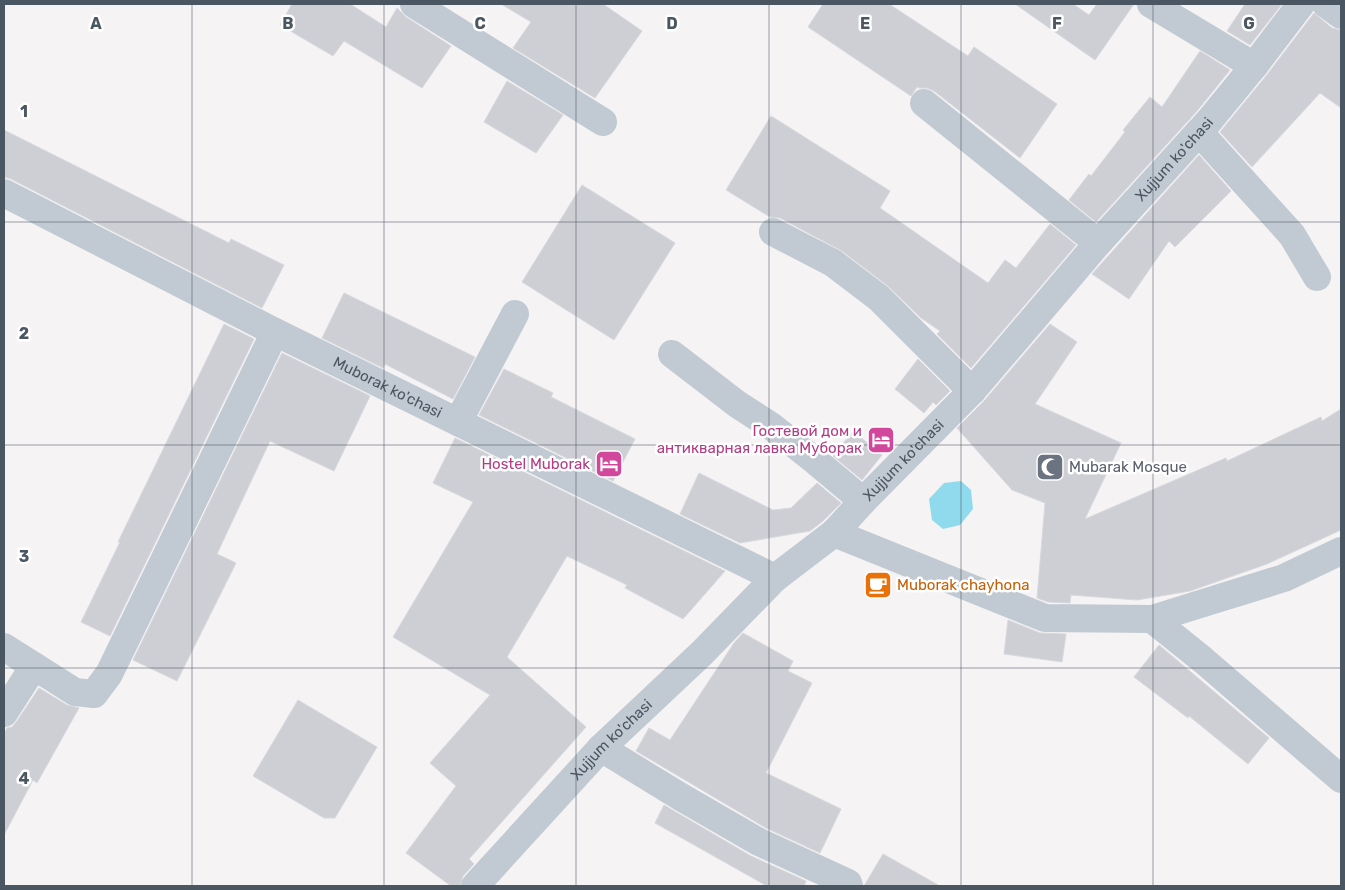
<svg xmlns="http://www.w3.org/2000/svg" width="1345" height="890" viewBox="0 0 1345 890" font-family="Rubik,sans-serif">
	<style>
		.water { fill: #90daee }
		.building { fill: #cdcfd5; stroke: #d7d9de }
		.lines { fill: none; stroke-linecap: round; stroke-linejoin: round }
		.minor { stroke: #c1cad2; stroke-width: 28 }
		.grid { fill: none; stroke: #4a5661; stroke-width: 1; stroke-opacity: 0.55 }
		.labels { text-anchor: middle; stroke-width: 5; stroke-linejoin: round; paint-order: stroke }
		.street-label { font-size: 15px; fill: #4a5661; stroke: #fff }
		.hotel-label { font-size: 15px; fill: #b23c85; stroke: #fff; text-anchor: end }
		.worship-label { font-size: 15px; fill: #5b616d; stroke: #fff; text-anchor: start }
		.food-label { font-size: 15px; fill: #c56008; stroke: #fff; text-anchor: start }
		.grid-label { font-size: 16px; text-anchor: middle; font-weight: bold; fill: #4a5661; stroke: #fff; stroke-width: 5; stroke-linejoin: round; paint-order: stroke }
	</style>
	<rect width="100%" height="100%" fill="#f5f3f3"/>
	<polygon class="water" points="961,481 971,490 973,509 960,525 943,529 932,520 929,499 944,483"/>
	<g class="building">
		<polygon points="292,4 350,4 386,27 397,8 406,17 451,46 422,88 344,41 333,56 280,25"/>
		<polygon points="501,4 603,4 642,31 595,98 513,48 531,22"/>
		<polygon points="823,4 889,4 968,56 974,47 1057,104 1020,158 934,91 927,88 919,88 917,87 911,96 808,27"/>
		<polygon points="1015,4 1073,4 1089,15 1097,4 1134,4 1095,60"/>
		<polygon points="1245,4 1282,4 1250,45 1227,31"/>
		<polygon points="1314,13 1332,28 1341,30 1341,108 1320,93 1252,167 1220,132 1266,76"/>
		<polygon points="1200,51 1230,70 1197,111 1096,222 1069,200 1089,174 1091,176 1125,132 1123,130 1150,97 1162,107"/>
		<polygon points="507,81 563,115 536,153 484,122"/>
		<polygon points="771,116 890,191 880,208 988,283 1005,260 1016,268 1050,224 1076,245 971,368 937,334 940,331 921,318 888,286 842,251 780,218 770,217 726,190"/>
		<polygon points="4,130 229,243 231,239 284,265 262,308 11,179 4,177"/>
		<polygon points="1199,155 1231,191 1175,247 1169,241 1129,299 1092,274"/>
		<polygon points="582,185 675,243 614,340 522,282"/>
		<polygon points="344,293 475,357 453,399 385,364 383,368 322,338"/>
		<polygon points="224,324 254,339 110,636 81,622 120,542 118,542"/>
		<polygon points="1050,324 1077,342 1035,404 1121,443 1085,519 1226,458 1227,461 1321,417 1322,421 1341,409 1341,530 1267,564 1190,591 1137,600 1071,595 1070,603 1048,602 1037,598 1045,503 1012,490 957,428 984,401"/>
		<polygon points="282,353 370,396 334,471 270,441 217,554 236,563 177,681 133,660"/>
		<polygon points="918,359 950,391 936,405 933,402 924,413 895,389"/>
		<polygon points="504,369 553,393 551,397 635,439 613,481 479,415"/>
		<polygon points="853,431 882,455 862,480 833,456"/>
		<polygon points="455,438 725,571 683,619 625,588 627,585 567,556 507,657 586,727 469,859 474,864 463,876 460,886 451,886 406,853 456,786 430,763 490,695 393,637 473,502 433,483"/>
		<polygon points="699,473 773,510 791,508 817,483 841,503 823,521 810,531 740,543 680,514"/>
		<polygon points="1008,620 1040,633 1066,634 1062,662 1004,654"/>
		<polygon points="743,633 793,661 788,671 812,683 766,773 841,809 820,853 766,828 636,751 649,728 670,740 734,643"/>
		<polygon points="1159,645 1269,738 1248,764 1189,716 1188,718 1134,677"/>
		<polygon points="39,688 67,705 79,708 37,783 33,780 4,835 4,734 7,728 12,727 17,721"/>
		<polygon points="298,700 377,747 335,818 324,818 253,776"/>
		<polygon points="664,805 751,856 806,881 804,886 767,886 655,823"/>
		<polygon points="883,854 940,886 864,886"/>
	</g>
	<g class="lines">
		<g class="minor">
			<polyline points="414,4 603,122"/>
			<polyline points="1151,4 1254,66"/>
			<polyline points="1326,4 1341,15"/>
			<polyline points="924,103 1098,243"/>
			<polyline points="1199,132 1292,235 1317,277"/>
			<path id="s1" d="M4,193L275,332L775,578"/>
			<polyline points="773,232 833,263 879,298 972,391"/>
			<polyline points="672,354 737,404 771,426 813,459 863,501"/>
			<polyline points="458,422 515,314"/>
			<polyline points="834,533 1045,618 1152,619 1284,578 1341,551"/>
			<polyline points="1152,619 1203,660 1341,779"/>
			<polyline points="4,647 75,692 94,694 109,674 275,332"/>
			<polyline points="4,713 34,666"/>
			<polyline points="601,748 681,797 759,842 848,883 849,886"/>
			<path id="s2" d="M475,886L601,748L702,653L775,578L834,533L863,501L972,391L1098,243L1209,121L1254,66L1301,4"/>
		</g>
	</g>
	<path class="grid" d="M192,4V886M384,4V886M576,4V886M769,4V886M961,4V886M1153,4V886M4,222H1341M4,445H1341M4,668H1341"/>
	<defs>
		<g id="hotel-square" transform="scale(1.4375)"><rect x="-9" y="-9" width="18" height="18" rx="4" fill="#d1479c" stroke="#fff"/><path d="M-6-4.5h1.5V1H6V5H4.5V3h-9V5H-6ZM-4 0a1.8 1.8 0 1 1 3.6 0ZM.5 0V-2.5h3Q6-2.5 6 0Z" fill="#fff"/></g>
		<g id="mosque-square" transform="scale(1.4375)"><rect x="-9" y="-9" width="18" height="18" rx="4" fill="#6b7280" stroke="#fff"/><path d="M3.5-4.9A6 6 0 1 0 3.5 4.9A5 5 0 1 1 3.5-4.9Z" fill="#fff"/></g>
		<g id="cafe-square" transform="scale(1.4375)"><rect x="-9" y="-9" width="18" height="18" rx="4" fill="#e8710a" stroke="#fff"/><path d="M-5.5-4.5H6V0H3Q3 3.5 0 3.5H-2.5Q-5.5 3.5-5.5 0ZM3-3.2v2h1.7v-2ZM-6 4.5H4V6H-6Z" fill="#fff"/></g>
	</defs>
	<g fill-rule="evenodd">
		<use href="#hotel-square" x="881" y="440"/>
		<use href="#hotel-square" x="609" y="464"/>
		<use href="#mosque-square" x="1050" y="467"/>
		<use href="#cafe-square" x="878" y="585"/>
	</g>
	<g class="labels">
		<g class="street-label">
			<text dy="5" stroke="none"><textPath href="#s2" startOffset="1010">Xujjum ko'chasi</textPath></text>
			<text dy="5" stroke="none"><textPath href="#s1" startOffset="430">Muborak ko'chasi</textPath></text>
			<text dy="5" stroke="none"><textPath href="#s2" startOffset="605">Xujjum ko'chasi</textPath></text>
			<text dy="5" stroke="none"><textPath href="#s2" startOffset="200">Xujjum ko'chasi</textPath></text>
		</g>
		<g class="hotel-label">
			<text x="862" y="436">Гостевой дом и<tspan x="862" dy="17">антикварная лавка Муборак</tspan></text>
			<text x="590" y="469">Hostel Muborak</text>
		</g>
		<g class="worship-label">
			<text x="1069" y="472">Mubarak Mosque</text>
		</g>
		<g class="food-label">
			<text x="897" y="590">Muborak chayhona</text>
		</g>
	</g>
	<g class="grid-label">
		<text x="96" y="29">A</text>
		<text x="288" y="29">B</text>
		<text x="480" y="29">C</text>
		<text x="672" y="29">D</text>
		<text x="865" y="29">E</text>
		<text x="1057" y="29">F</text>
		<text x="1249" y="29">G</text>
		<text x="24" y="117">1</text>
		<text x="24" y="339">2</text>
		<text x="24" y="562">3</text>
		<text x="24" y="784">4</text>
	</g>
	<rect width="1345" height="890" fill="none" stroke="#4a5661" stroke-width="10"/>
</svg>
